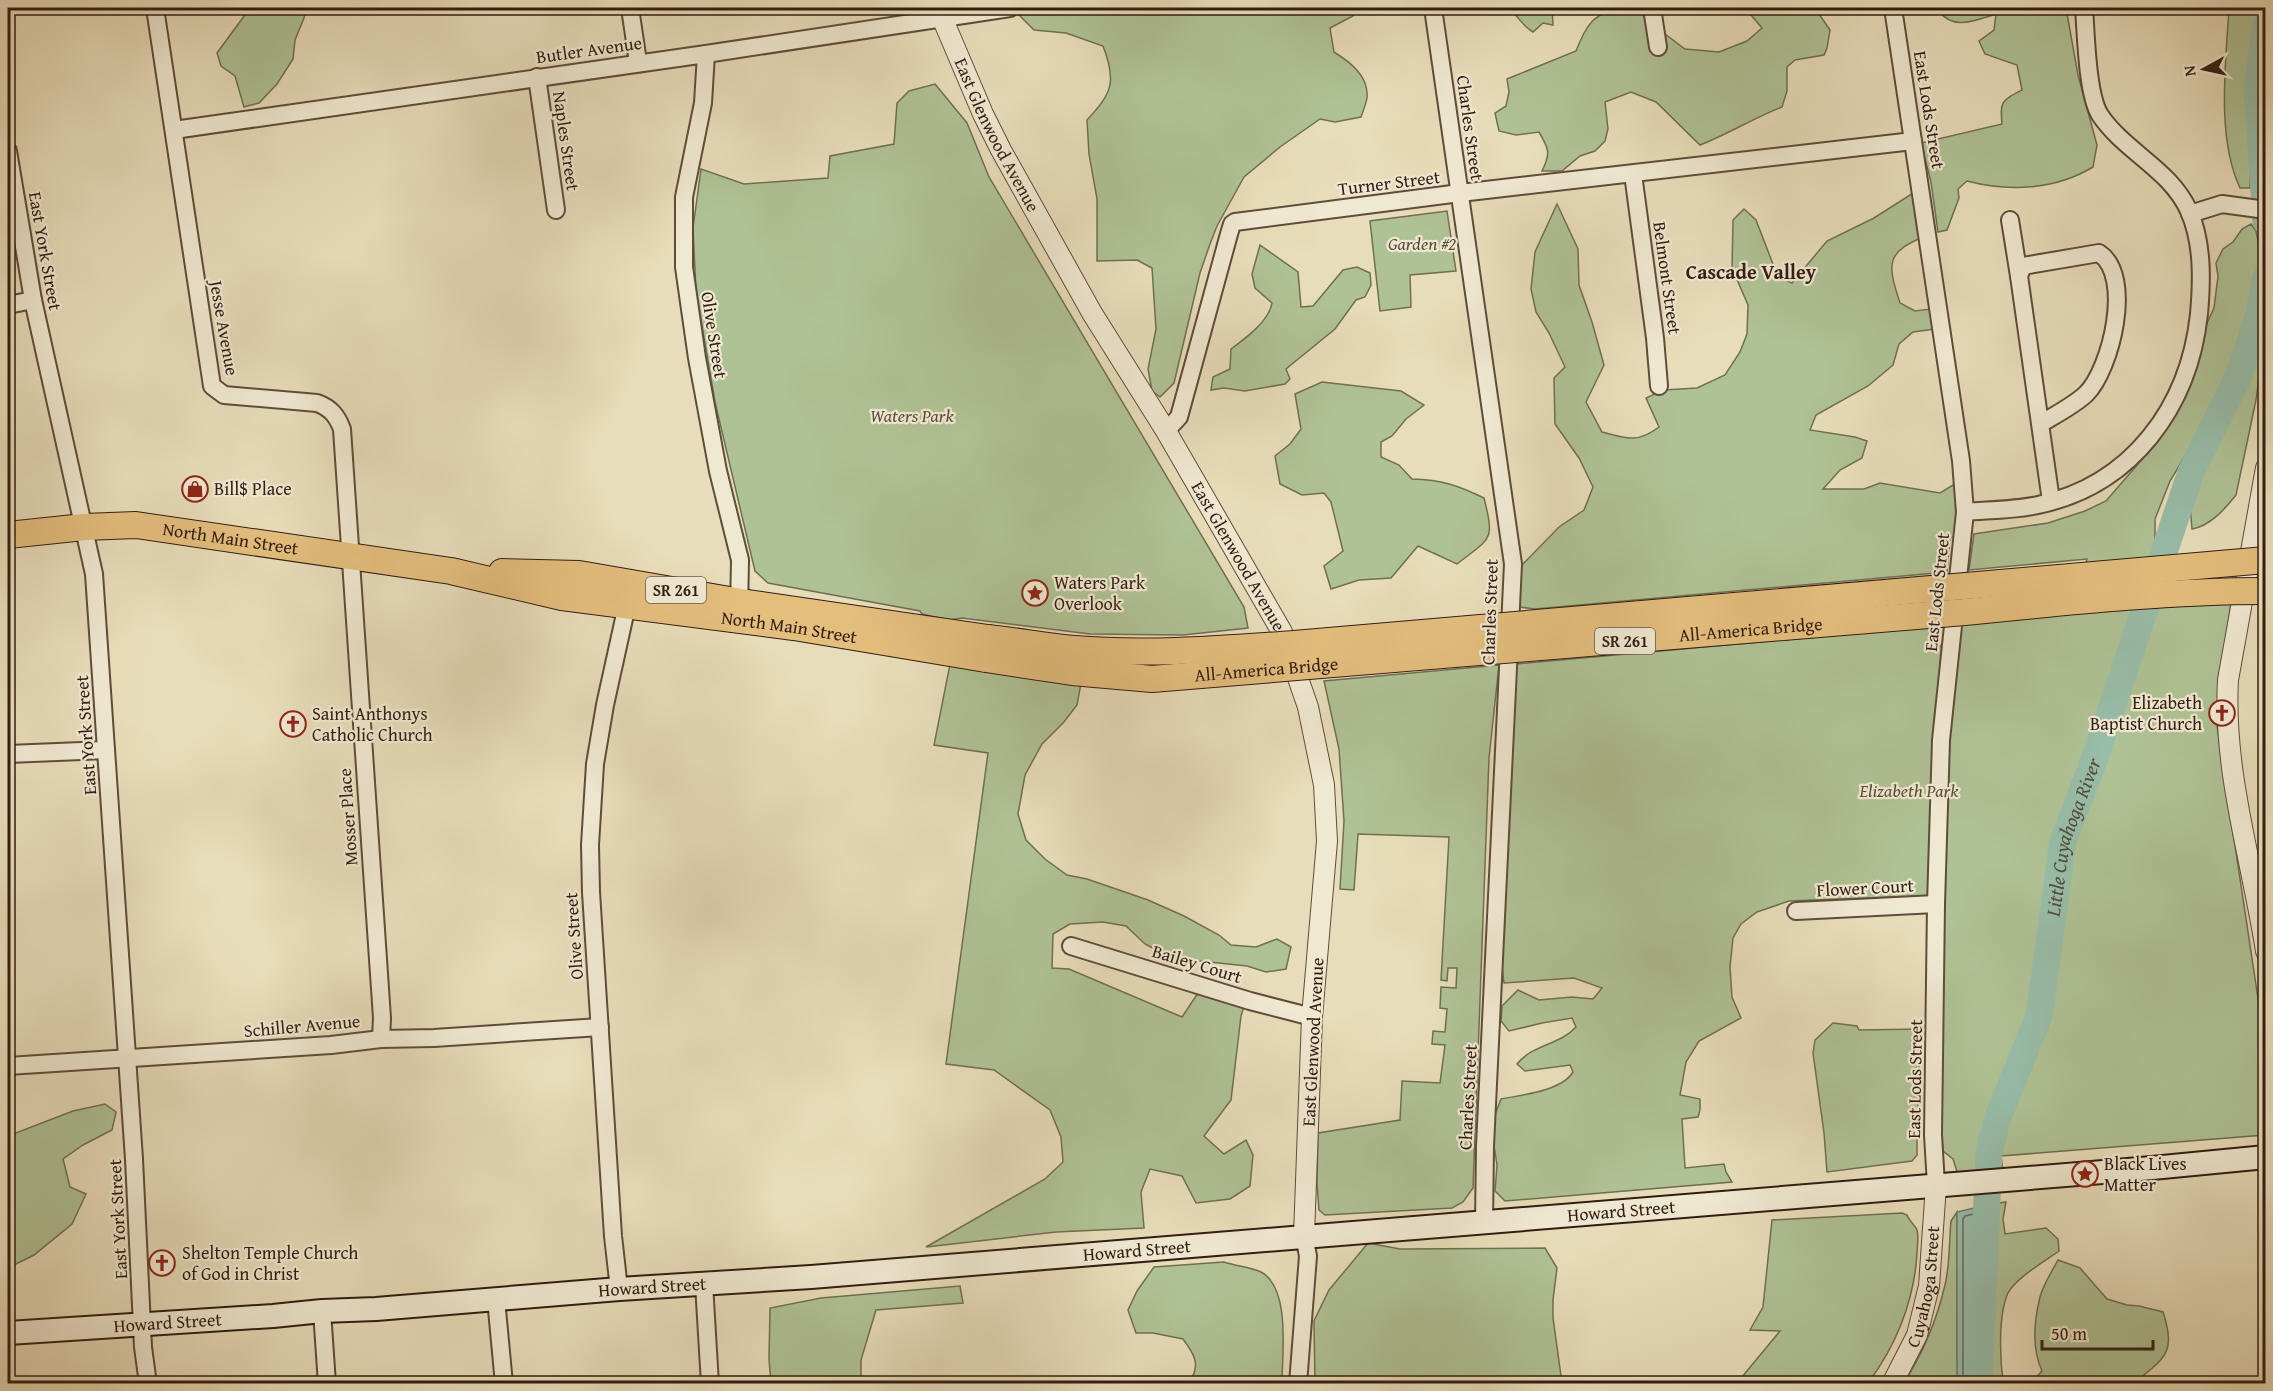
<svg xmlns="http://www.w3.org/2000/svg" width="2273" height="1391" viewBox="0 0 2273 1391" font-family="'Gentium Book Plus',serif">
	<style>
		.green { fill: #afc295; stroke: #706f53; stroke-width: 1.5 }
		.water { fill: #98bda9; stroke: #6f7d6c; stroke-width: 1.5 }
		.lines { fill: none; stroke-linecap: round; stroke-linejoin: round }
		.shore { stroke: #656c5d; stroke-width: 1.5 }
		.river { stroke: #98bda9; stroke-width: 27 }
		.minor-casing { stroke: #604c3b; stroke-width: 20 }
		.tertiary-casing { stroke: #604c3b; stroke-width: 22 }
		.secondary-casing { stroke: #321c11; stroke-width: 26 }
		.primary-casing { stroke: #321c11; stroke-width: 28 }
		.minor { stroke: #f0e9d2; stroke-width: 16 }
		.tertiary { stroke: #f0e9d2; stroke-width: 20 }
		.secondary { stroke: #f0e9d2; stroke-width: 22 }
		.primary { stroke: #e4be7d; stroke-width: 26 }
		.primary-bridge-casing { stroke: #321c11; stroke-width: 28; stroke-linecap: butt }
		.primary-bridge { stroke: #e4be7d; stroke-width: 26 }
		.labels { text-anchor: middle; stroke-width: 4.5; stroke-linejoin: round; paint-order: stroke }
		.shield { fill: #f0e9d2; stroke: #6b5a4b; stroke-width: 1.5 }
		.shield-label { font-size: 16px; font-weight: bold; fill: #321c11 }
		.street-label { font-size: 18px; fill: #321c11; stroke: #f0e9d2 }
		.park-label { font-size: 18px; font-style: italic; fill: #584e39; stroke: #f0e9d2 }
		.poi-label { font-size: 18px; fill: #321c11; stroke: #f0e9d2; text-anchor: start }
		.neighbourhood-label { font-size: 20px; font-weight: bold; fill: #321c11; stroke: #f0e9d2 }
		.water-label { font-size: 20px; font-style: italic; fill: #514c3f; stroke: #f0e9d2 }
	</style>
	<rect width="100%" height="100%" fill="#e8ddba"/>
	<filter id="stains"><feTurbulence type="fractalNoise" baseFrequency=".00333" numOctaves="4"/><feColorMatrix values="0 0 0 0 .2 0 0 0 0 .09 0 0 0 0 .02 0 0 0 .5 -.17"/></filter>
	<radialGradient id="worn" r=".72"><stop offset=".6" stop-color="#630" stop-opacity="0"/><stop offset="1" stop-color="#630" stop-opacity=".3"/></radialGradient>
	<g class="green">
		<polygon points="250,8 306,8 304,18 295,40 293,59 277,84 259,103 244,107 235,76 221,66 217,53"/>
		<path d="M1029,8H1357L1353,16L1330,28L1334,52C1350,62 1369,76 1367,98C1366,104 1363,111 1361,117L1335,122L1320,119L1280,147L1244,177L1217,226L1210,244L1200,273L1174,383L1160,397L1152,391L1148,369L1156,329L1152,268L1137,260L1097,261V199L1089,154L1087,120C1112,93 1117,82 1103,46L1066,33L1034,30L1016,12Z"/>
		<path d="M1504,8H1552L1553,25L1543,23L1533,32C1518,23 1521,15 1504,8Z"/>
		<path d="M1625,8H1637L1649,22L1685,49L1719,52L1747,41L1762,28L1745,8H1809L1819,14L1830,30L1827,48L1824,55L1795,60L1787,67V91L1782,107C1754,118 1728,134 1700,145L1656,102L1631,92L1605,102L1608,129L1605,141L1595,151L1580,156L1562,171H1542C1551,153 1549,149 1539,132L1516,135L1499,131L1495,113L1506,106L1509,92L1507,79L1576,51C1588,22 1593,13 1625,8Z"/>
		<path d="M1940,8H2066L2078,75L2097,145L2093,167C2055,190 2009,192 1967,181L1958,189L1959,198L1947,230L1938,232L1931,182L1921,143L2002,124C2000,101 2001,101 2022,90L2017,65L1985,54L1979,41L1994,30L1996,14C1976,20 1953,31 1939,11Z"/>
		<path d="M2229,8H2261L2257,53L2249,103L2251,157L2250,188H2240C2216,137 2226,62 2229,8Z"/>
		<polygon points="935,84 967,123 989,177 1244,607 1248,628 1183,635 1090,634 962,618 949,620 922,614 920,611 768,583 755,571 715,402 696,291 693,228 701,169 744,184 828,178 830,156 894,144 897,103 909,91"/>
		<path d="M1921,188L1928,235C1885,252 1887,263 1900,303L1915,311L1939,308L1942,328L1913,332L1899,344L1893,365L1868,386L1816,415L1810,430L1855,437L1867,441L1862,458L1840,470L1823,489H1864L1880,483L1940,493L1963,479V534L1950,538L1947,572L1535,609L1511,606L1513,578L1523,564L1559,527L1584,510L1593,487L1579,458L1555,424L1554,378L1565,367L1549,333L1536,312L1531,289L1535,252L1557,204L1578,249L1579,285L1592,322L1604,365L1586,402L1602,432C1627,439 1638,443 1659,427L1646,398L1663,390L1697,388L1725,375L1740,352L1747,334L1748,305L1732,268L1733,220L1744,209L1756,220L1778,277L1792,283L1827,241L1874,218Z"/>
		<polygon points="1447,211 1456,271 1410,275 1411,307 1380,311 1370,221"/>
		<polygon points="2251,224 2256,231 2262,260 2248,328 2234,356 2220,398 2170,481 2155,519 2155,569 2083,576 2087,559 1969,570 1974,534 2048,523 2085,511 2106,501 2144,457 2214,308 2218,276 2216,263 2223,249 2233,242 2242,229"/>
		<path d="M1260,245L1298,272L1301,307L1313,306L1343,270L1357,267L1370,273L1371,285L1365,297L1356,300L1335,329L1286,369L1290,379L1285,384L1245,391L1224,388L1211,390L1213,377L1230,369L1231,349C1246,338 1269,321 1272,303L1255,288L1252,274Z"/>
		<path d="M2263,347L2256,400L2236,495C2225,509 2210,526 2192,529L2190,505L2192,481L2214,441L2226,426L2248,379L2256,353Z"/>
		<path d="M1322,382L1401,391L1424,405L1406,419L1392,436L1381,442V457L1399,465L1412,479C1442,480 1457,485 1484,498C1495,542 1491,537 1457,564L1418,546L1391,578L1359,580L1331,589L1324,566L1343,551L1331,502L1324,493L1302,495L1280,484L1275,456L1290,444L1301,429L1295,394Z"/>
		<path d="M2231,602L2216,719L2265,1045V1135L2001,1156L2004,1180L1961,1184L1953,1159L1943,1151L1938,1077L1944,895L1789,901L1757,912L1741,924L1733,938L1730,967L1732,997L1741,1018L1699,1041L1686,1062L1680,1095L1700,1099V1110L1698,1117L1682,1119L1685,1168L1724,1164L1726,1172L1732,1182L1505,1201L1495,1191L1497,1165L1493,1139V1120L1501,1099C1521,1095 1562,1091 1573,1072L1570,1065L1525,1071L1517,1064C1533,1044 1560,1045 1576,1027L1572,1018L1542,1023L1509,1031L1501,1021L1502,1006L1518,990L1539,1000L1572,997L1593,999L1602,988L1574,978L1504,983L1502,967L1516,664L1940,626L1936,640L1954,665L1958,624L2195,603Z"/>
		<polygon points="952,654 1083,673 1077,705 1064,722 1042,744 1025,775 1018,814 1026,840 1045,859 1067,875 1087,879 1148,900 1184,916 1219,935 1231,945 1256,947 1277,939 1291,947 1286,969 1266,972 1247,966 1171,958 1145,944 1126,926 1103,922 1070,924 1053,934 1052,968 1069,969 1182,1017 1200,990 1245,1003 1241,1016 1231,1100 1204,1136 1224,1154 1246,1140 1253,1155 1250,1186 1230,1199 1196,1203 1182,1176 1150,1169 1141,1192 1144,1228 1056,1232 926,1247 1045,1179 1063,1162 1061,1137 1050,1110 994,1070 946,1064 988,753 934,745"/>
		<polygon points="1499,665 1489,758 1473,1188 1463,1202 1452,1208 1325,1215 1319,1210 1317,1184 1318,1133 1400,1120 1402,1081 1440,1083 1445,1045 1432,1044 1433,1031 1445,1032 1447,1009 1440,1008 1441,987 1456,988 1457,968 1448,968 1447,981 1441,980 1449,837 1358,834 1354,890 1340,889 1344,821 1339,749 1324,681"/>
		<polygon points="1833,1023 1857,1026 1859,1030 1920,1029 1917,1145 1917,1155 1912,1161 1827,1172 1824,1133 1813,1053 1815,1040"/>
		<polygon points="105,1104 116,1112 112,1130 83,1145 63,1159 70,1187 86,1194 72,1224 34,1255 8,1268 8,1136 73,1111"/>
		<path d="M2006,1202L2003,1219L2005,1234L2046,1228L2058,1239L2059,1251C2045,1261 2016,1278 2008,1293C1998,1315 2000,1358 2003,1382L2007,1383L1979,1384L1987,1205Z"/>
		<path d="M1957,1212V1360L1963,1383L1903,1384C1922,1355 1937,1319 1945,1285C1950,1265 1949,1242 1951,1221Z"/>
		<path d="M1902,1213L1907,1215C1909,1221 1915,1225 1917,1230C1919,1238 1917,1246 1917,1254C1914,1301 1896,1346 1868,1383H1737L1780,1331L1750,1330L1763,1307L1772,1220Z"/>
		<polygon points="1368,1243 1400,1249 1545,1248 1557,1268 1553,1300 1553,1318 1562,1383 1315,1383 1314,1321 1329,1290"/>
		<path d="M2058,1260L2080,1268L2107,1299L2127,1305L2139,1306L2163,1312C2177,1354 2164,1358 2134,1383L2126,1379L2123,1384L2031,1383L2042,1371C2032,1349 2034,1321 2040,1297C2043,1285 2052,1271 2058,1260Z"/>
		<path d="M1224,1262C1236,1266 1250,1267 1261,1272C1291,1288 1282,1355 1282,1383H1189C1201,1365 1195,1355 1183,1339L1153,1333H1136L1128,1310L1137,1291L1154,1267Z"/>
		<polygon points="960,1286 963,1303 876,1310 861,1360 861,1383 771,1383 769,1359 770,1308 821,1298"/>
	</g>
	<polygon class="water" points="1987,1205 1979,1383 1957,1383 1957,1212"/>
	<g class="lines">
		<polyline class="shore" points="1963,1384 1963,1219 1965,1216 1978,1213 1981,1217 1973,1384"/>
		<g class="river">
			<polyline points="2266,25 2257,87 2266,221"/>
			<path id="s1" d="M1979,1384L1989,1152L1998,1117L2039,1016L2063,841L2092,766L2191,472L2239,375L2258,318L2266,278"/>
		</g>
		<g class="minor-casing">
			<g id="minor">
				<path d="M155,8L212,386L224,395L317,403C331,408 337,416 342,429L382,1018L381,1039"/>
				<polyline points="630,8 638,62"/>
				<polyline points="1433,8 1513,564 1485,1146 1484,1222"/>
				<polyline points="1652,8 1658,47"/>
				<polyline points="1893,8 1961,461 1965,512 1941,740 1936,904 1933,1135 1936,1185"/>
				<polyline points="706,54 703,103 684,197 684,267 697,358 718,471 740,560 739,610"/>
				<polyline points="537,77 556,210"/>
				<polyline points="174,130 706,54 1010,8"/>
				<polyline points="8,151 33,300 94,574 134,1159 143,1347 148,1384"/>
				<polyline points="1633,174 1655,338 1659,386"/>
				<polyline points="2190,214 2222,204 2266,210"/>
				<polyline points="2010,220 2019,276"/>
				<polyline points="8,305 33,300"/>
				<path d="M2040,424C2055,415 2073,406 2086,394C2111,369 2134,276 2099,253L2023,266L2019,276L2051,501"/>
				<polyline points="1166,431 1179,417 1229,234 1232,224 1235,222 1460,193 1913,141"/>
				<path d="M1965,512C1989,510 2014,510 2038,505C2132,485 2189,407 2199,314C2202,280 2203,243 2189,211C2170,169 2125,152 2100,115C2087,95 2086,33 2084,8"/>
				<polyline points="8,754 106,750"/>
				<polyline points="1796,911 1936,904"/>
				<polyline points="1071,946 1250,1001 1312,1017"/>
				<polyline points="8,1066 331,1045 381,1039 434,1038 600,1027"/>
				<polyline points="704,1284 710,1384"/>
				<polyline points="619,1289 613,1236 591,892 590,845 595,764 605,705 629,596"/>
				<polyline points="496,1299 504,1384"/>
				<polyline points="322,1311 327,1384"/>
				<polyline points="1298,1384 1308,1256 1304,1236"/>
			</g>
		</g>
		<g class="tertiary-casing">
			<g id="tertiary">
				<path id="s2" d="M938,8L983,114L1001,150L1092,313L1166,431L1282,632L1308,707L1324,785L1327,841L1312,1017L1304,1236"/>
				<path d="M2266,468L2228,680C2223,772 2252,861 2266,951"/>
				<path id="s3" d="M1892,1384L1917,1335L1929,1286L1936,1185"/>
			</g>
		</g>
		<g class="secondary-casing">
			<g id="secondary">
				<path id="s4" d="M8,1333L273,1316L322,1311L376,1309L619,1289L811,1277L2152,1168L2266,1157"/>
			</g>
		</g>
		<g class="primary-casing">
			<g id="primary">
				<path id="s5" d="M8,535L84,527L136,525L451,571L562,597L794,627L986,659"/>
				<polyline points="502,572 579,574 741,602 988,638"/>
			</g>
		</g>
		<use href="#minor" class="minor"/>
		<use href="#tertiary" class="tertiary"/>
		<use href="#secondary" class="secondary"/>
		<use href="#primary" class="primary"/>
		<g class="primary-bridge-casing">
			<g id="primary-bridge">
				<path d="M988,638C1016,641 1045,646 1074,649C1147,655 1221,649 1294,644L2266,560"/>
				<path id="s6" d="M986,659L1072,672L1152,679L1965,612C2065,602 2165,591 2266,591"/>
			</g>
		</g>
		<use href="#primary-bridge" class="primary-bridge"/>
	</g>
	<defs>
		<g id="shop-ring" transform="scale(1.35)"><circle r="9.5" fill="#f0e9d2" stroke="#8f2418" stroke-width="1.5"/><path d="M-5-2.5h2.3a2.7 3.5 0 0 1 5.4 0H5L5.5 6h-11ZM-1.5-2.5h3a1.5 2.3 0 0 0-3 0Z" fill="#8f2418"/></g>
		<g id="sight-ring" transform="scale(1.35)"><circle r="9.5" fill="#f0e9d2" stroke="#8f2418" stroke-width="1.5"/><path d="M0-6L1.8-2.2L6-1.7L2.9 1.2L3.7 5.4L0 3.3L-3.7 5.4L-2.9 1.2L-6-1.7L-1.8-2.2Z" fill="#8f2418"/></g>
		<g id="church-ring" transform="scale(1.35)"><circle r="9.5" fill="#f0e9d2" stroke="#8f2418" stroke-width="1.5"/><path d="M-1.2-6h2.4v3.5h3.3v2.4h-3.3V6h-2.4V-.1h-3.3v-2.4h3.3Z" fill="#8f2418"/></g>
	</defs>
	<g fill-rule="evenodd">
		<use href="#shop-ring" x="195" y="489"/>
		<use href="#sight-ring" x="1035" y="593"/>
		<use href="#church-ring" x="2222" y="713"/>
		<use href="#church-ring" x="293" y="724"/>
		<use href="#sight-ring" x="2085" y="1174"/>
		<use href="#church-ring" x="162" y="1263"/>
	</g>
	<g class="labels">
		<g class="shield">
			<rect x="646" y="577" width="60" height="26" rx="4.5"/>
			<rect x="1595" y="628" width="60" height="26" rx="4.5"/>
		</g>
		<g class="shield-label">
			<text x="676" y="596">SR 261</text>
			<text x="1625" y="647">SR 261</text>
		</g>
		<g class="street-label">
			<text transform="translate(589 50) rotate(-8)" y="6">Butler Avenue</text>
			<text transform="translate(1929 110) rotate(81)" y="6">East Lods Street</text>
			<text transform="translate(1470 128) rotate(82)" y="6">Charles Street</text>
			<text dy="6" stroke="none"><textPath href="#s2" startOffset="140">East Glenwood Avenue</textPath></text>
			<text transform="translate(566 141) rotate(82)" y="6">Naples Street</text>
			<text transform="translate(1389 183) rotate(-7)" y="6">Turner Street</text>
			<text transform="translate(45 251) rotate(80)" y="6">East York Street</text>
			<text transform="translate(1667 278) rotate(82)" y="6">Belmont Street</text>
			<text transform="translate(224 328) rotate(80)" y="6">Jesse Avenue</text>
			<text transform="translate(714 335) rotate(81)" y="6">Olive Street</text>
			<text dy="6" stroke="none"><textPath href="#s5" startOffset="224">North Main Street</textPath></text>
			<text dy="6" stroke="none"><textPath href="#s2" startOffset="626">East Glenwood Avenue</textPath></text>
			<text transform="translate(1937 592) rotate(-84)" y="6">East Lods Street</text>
			<text transform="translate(1490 612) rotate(-88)" y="6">Charles Street</text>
			<text dy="6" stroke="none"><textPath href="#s5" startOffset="790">North Main Street</textPath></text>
			<text dy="6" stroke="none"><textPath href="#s6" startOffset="768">All-America Bridge</textPath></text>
			<text dy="6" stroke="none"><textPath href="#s6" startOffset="282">All-America Bridge</textPath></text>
			<text transform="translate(86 735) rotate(-94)" y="6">East York Street</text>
			<text transform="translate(348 817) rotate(-94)" y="6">Mosser Place</text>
			<text transform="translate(1865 888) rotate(-3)" y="6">Flower Court</text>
			<text transform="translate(574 936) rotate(-94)" y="6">Olive Street</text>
			<text transform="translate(1197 964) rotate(17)" y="6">Bailey Court</text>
			<text transform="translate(302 1026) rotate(-5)" y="6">Schiller Avenue</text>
			<text transform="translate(1313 1042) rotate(-87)" y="6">East Glenwood Avenue</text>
			<text transform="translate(1915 1079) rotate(-89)" y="6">East Lods Street</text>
			<text transform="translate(1468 1097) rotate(-87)" y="6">Charles Street</text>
			<text dy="6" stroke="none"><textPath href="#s4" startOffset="1618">Howard Street</textPath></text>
			<text transform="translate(118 1219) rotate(-93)" y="6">East York Street</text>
			<text dy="6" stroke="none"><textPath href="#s4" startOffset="1132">Howard Street</textPath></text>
			<text dy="6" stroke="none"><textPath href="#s3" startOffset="104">Cuyahoga Street</textPath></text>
			<text dy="6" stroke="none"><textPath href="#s4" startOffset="646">Howard Street</textPath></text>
			<text dy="6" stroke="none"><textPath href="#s4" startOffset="160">Howard Street</textPath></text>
		</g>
		<g class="park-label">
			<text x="1422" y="250">Garden #2</text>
			<text x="912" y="422">Waters Park</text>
			<text x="1909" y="797">Elizabeth Park</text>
		</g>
		<g class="poi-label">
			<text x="214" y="495">Bill$ Place</text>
			<text x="1054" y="589">Waters Park<tspan x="1054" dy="21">Overlook</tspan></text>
			<text x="2202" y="709" text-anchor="end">Elizabeth<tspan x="2202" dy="21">Baptist Church</tspan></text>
			<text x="312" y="720">Saint Anthonys<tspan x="312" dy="21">Catholic Church</tspan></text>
			<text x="2104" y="1170">Black Lives<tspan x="2104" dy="21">Matter</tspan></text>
			<text x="182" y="1259">Shelton Temple Church<tspan x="182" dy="21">of God in Christ</tspan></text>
		</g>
		<g class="neighbourhood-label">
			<text x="1751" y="279">Cascade Valley</text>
		</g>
		<g class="water-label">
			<text dy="7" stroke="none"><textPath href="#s1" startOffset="560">Little Cuyahoga River</textPath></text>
		</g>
	</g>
	<rect width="2273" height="1391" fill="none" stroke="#e8ddba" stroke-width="30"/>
	<rect x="9" y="9" width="2255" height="1373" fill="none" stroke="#321c11" stroke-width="3"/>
	<rect x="15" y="15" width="2243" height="1361" fill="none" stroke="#321c11" stroke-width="1.5"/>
	<g transform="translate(2204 69) rotate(262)" stroke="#f0e9d2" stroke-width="4.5" paint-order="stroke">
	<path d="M0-4.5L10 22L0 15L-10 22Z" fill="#321c11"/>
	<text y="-9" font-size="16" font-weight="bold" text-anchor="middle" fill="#321c11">N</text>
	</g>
	<path d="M2042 1340v9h111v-9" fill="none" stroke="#321c11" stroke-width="3"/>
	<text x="2051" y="1340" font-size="18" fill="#321c11" stroke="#f0e9d2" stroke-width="4.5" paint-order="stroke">50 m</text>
	<rect width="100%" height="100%" filter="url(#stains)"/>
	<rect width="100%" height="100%" fill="url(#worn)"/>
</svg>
